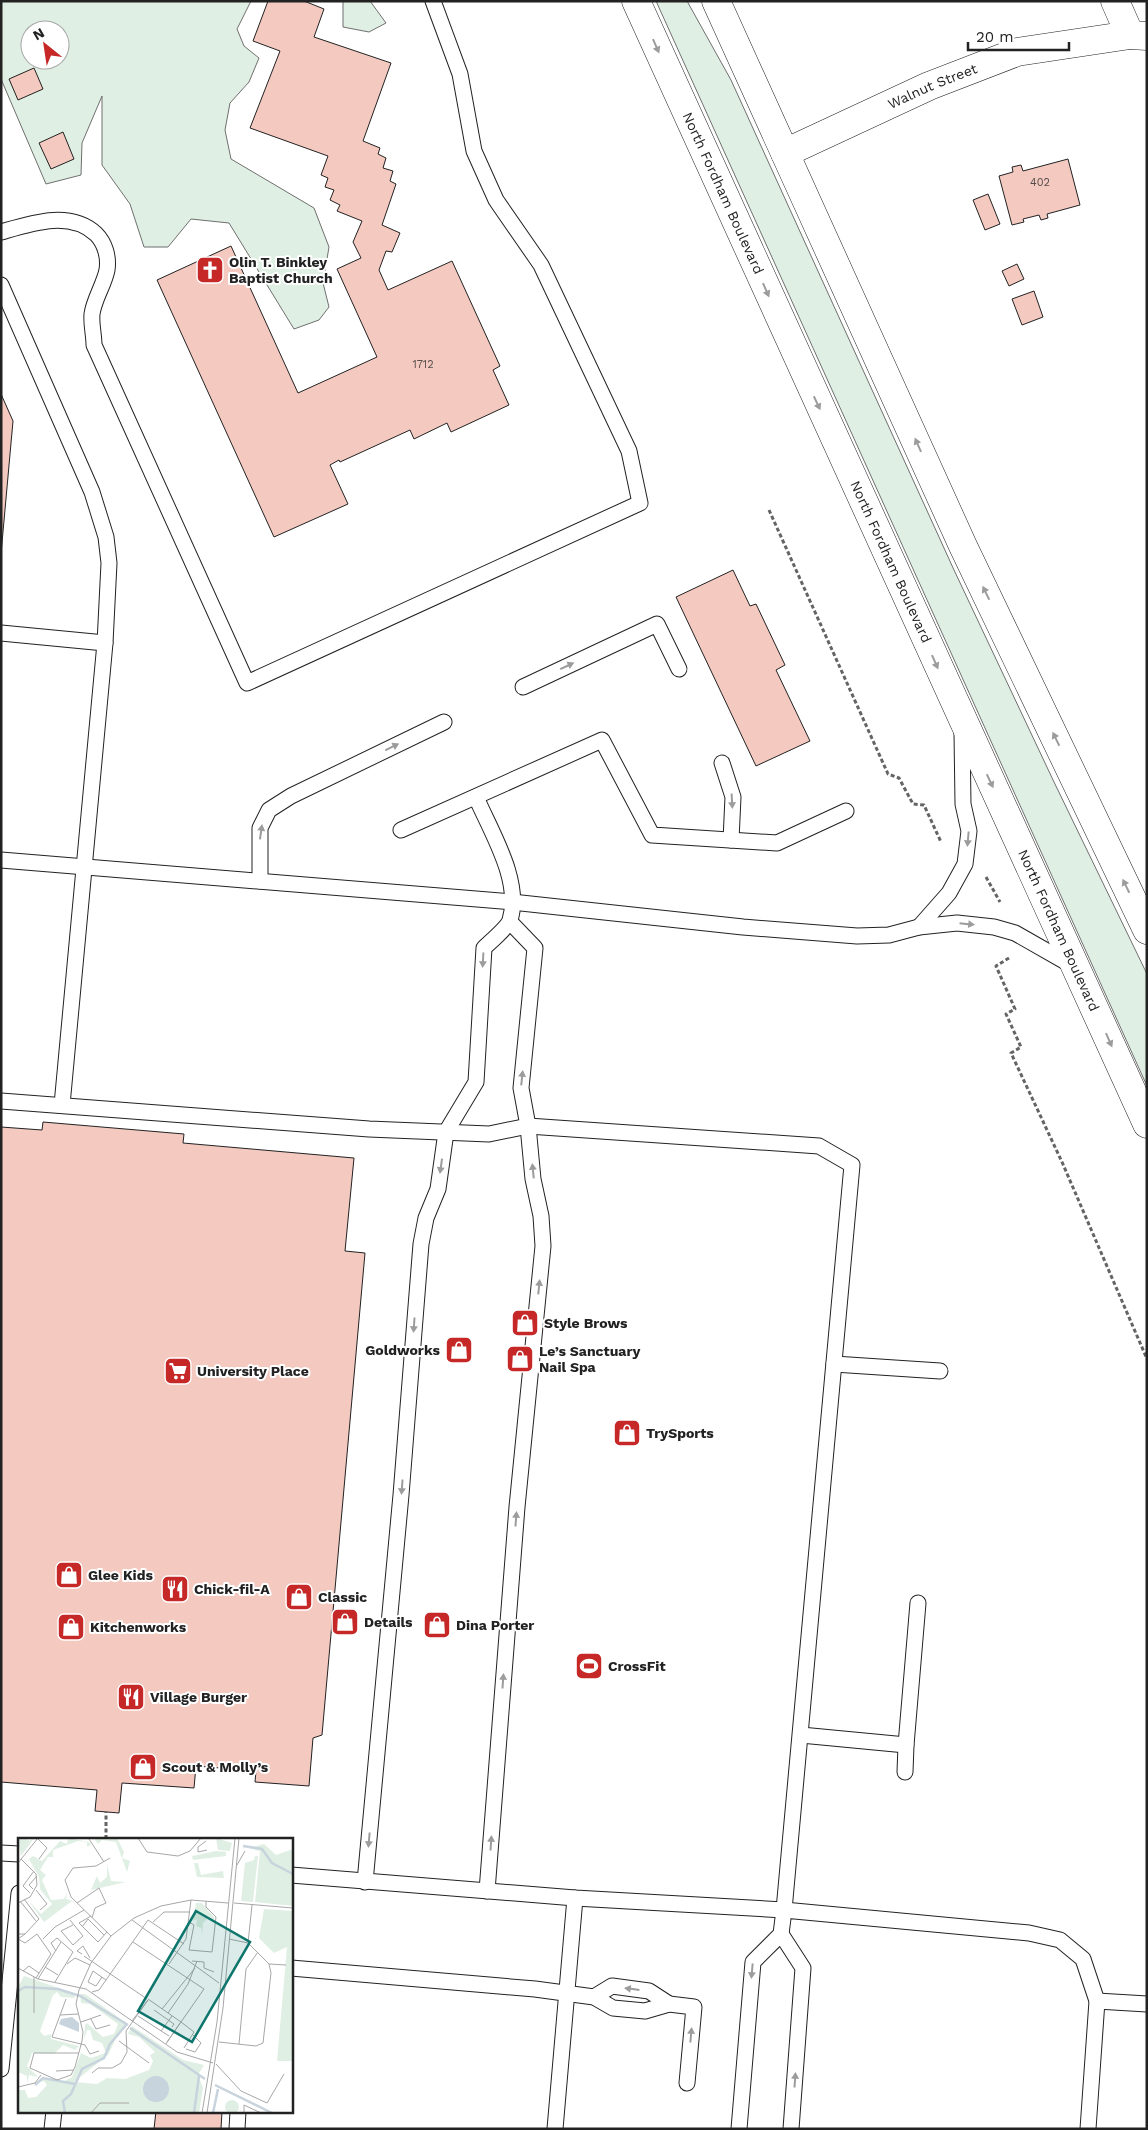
<svg xmlns="http://www.w3.org/2000/svg" width="1148" height="2130" viewBox="0 0 1148 2130" font-family="'Work Sans',sans-serif">
	<style>
		.green { fill: #e0efe3; stroke: #6f6f6f; fill-rule: evenodd }
		.building { fill: #f3c9c0; stroke: #222 }
		.lines { fill: none; stroke-linecap: round; stroke-linejoin: round }
		.service-casing { stroke: #222; stroke-width: 17 }
		.minor-casing { stroke: #222; stroke-width: 29 }
		.trunk-casing { stroke: #222; stroke-width: 29 }
		.path { stroke: #646464; stroke-width: 3; stroke-dasharray: 4 2.5; stroke-linecap: butt }
		.service { stroke: #fff; stroke-width: 15 }
		.minor { stroke: #fff; stroke-width: 28 }
		.trunk { stroke: #fff; stroke-width: 28 }
		.oneway { fill: #9c9c9c }
		.labels { text-anchor: middle; stroke-width: 4; stroke-linejoin: round; paint-order: stroke }
		.number-label { font-size: 11px; fill: #564c4a }
		.street-label { font-size: 14px; fill: #222; stroke: #fff }
		.poi-label { font-size: 14px; font-weight: bold; fill: #222; stroke: #fff; text-anchor: start }
		.inset-river { fill: none; stroke: #c7d3dd; stroke-width: 2.5 }
		.inset-road { fill: none; stroke: #a7a7a7; stroke-width: 1 }
		.view { fill: #0f766e; fill-opacity: 0.15; stroke: #0f766e; stroke-width: 2.5 }
		.inset-edge { fill: none; stroke: #222; stroke-width: 2.5 }
	</style>
	<rect width="100%" height="100%" fill="#fff"/>
	<g class="green">
		<path d="M1,1H251L237,29L244,46L259,58L249,82L230,103L225,130L231,159L314,208L329,247L323,283L329,307L319,320L294,329L229,223L191,219L168,247H144L130,204L102,165V96L82,143L81,175L46,184L1,79ZM30,30H60V60H30Z"/>
		<polygon points="343,1 370,1 386,23 369,32 343,27"/>
		<polygon points="656,1 687,1 731,80 954,570 1054,782 1147,974 1147,1086"/>
	</g>
	<g class="building">
		<polygon points="268,1 304,1 324,9 314,37 391,63 363,141 380,148 378,154 386,158 383,168 393,171 390,181 396,184 382,225 400,233 392,252 386,251 379,270 388,290 452,261 500,366 493,370 509,405 451,432 447,423 414,439 410,430 340,462 339,460 330,465 348,504 274,537 157,280 231,246 298,393 377,357 337,269 361,258 353,242 362,221 337,211 340,205 330,200 334,190 325,187 328,178 321,175 328,156 250,128 280,51 253,41"/>
		<polygon points="34,68 43,89 18,100 9,79"/>
		<polygon points="63,132 74,159 51,169 39,143"/>
		<polygon points="1068,159 1080,205 1047,214 1048,218 1041,220 1039,215 1023,219 1024,222 1012,225 999,176 1013,172 1012,167 1021,165 1023,171"/>
		<polygon points="988,194 1000,224 985,230 973,200"/>
		<polygon points="1017,264 1024,279 1009,286 1002,271"/>
		<polygon points="1034,291 1043,317 1022,325 1012,299"/>
		<polygon points="1,394 13,421 1,554"/>
		<polygon points="733,570 750,606 756,604 785,665 776,670 810,741 756,766 676,597"/>
		<polygon points="43,1122 184,1134 183,1143 354,1158 345,1251 365,1253 322,1735 313,1738 309,1786 255,1782 256,1771 196,1766 194,1788 122,1783 119,1813 95,1811 97,1790 1,1782 1,1127 42,1130"/>
		<polygon points="156,2111 222,2111 221,2129 154,2129"/>
	</g>
	<g class="lines">
		<g class="service-casing">
			<g id="service">
				<path d="M1,232C32,223 70,210 96,234C105,243 109,257 107,270C104,285 94,299 92,314C91,324 94,335 94,345L247,683L640,503L629,451L541,265L496,200L474,151L460,74L433,1"/>
				<polyline points="1,285 92,492 106,537 109,563 105,643 62,1105"/>
				<polyline points="1,633 105,643"/>
				<polyline points="523,687 657,624 679,669"/>
				<polyline points="722,763 733,797 731,840"/>
				<polyline points="401,830 602,740 652,835 777,843 846,811"/>
				<polyline points="1,860 512,902 743,927 857,936 889,935 919,927 957,923 994,927 1015,933 1073,966"/>
				<polyline points="260,881 260,828 269,810 291,796 444,722"/>
				<polyline points="919,927 949,893 965,864 969,831 963,804 962,733"/>
				<polyline points="1,1101 369,1129 489,1134 528,1126 819,1146 852,1165 784,1910 575,1898 291,1875"/>
				<polyline points="834,1364 940,1371"/>
				<polyline points="801,1735 906,1745"/>
				<polyline points="905,1772 906,1745 918,1603"/>
				<polyline points="1,1853 19,1854"/>
				<path d="M365,1882L401,1495L421,1244L426,1218L438,1189L446,1132L476,1082L484,948C490,942 508,927 510,920C522,881 491,832 476,797"/>
				<polyline points="487,1891 517,1507 543,1246 541,1216 533,1179 528,1126 521,1088 535,948 510,922"/>
				<polyline points="781,1934 803,1968 791,2129"/>
				<polyline points="291,1968 535,1989 594,1997 613,2008 645,2011 669,2004 694,2007 687,2083"/>
				<polyline points="594,1997 612,1986 649,1991 669,2004"/>
				<polyline points="1097,2001 1147,2004"/>
				<polyline points="1,2069 19,1893"/>
				<polyline points="52,2129 54,2111"/>
				<polyline points="237,2129 238,2111"/>
				<polyline points="555,2129 575,1898"/>
				<polyline points="739,2129 753,1962 781,1934 784,1910 1029,1933 1060,1940 1083,1959 1097,2001 1088,2129"/>
			</g>
		</g>
		<g class="minor-casing">
			<g id="minor">
				<polyline points="1115,1 1130,35"/>
				<path id="s1" d="M785,153L929,86L1017,52L1130,35L1147,36"/>
			</g>
		</g>
		<g class="trunk-casing">
			<g id="trunk">
				<path id="s2" d="M636,1L1147,1124"/>
				<polyline points="716,1 963,546 1147,930"/>
			</g>
		</g>
		<g class="path">
			<polyline points="769,510 888,774 899,778 913,804 924,805 941,842"/>
			<polyline points="986,877 1000,902"/>
			<polyline points="1009,958 996,966 1015,1009 1006,1014 1021,1047 1011,1053 1062,1162 1147,1359"/>
			<polyline points="106,1839 106,1812"/>
		</g>
		<use href="#service" class="service"/>
		<use href="#minor" class="minor"/>
		<use href="#trunk" class="trunk"/>
	</g>
	<defs><path id="oneway-solid" d="M-6-.8H1V-3.2L6.5 0L1 3.2V.8H-6Z" transform="scale(1.25)"/></defs>
	<g class="oneway">
		<use href="#oneway-solid" transform="translate(656 46) rotate(66)"/>
		<use href="#oneway-solid" transform="translate(766 290) rotate(66)"/>
		<use href="#oneway-solid" transform="translate(817 403) rotate(65)"/>
		<use href="#oneway-solid" transform="translate(918 445) rotate(-114)"/>
		<use href="#oneway-solid" transform="translate(986 593) rotate(-116)"/>
		<use href="#oneway-solid" transform="translate(935 662) rotate(66)"/>
		<use href="#oneway-solid" transform="translate(567 666) rotate(-25)"/>
		<use href="#oneway-solid" transform="translate(1056 739) rotate(-116)"/>
		<use href="#oneway-solid" transform="translate(392 747) rotate(-26)"/>
		<use href="#oneway-solid" transform="translate(990 781) rotate(65)"/>
		<use href="#oneway-solid" transform="translate(732 801) rotate(87)"/>
		<use href="#oneway-solid" transform="translate(261 832) rotate(-82)"/>
		<use href="#oneway-solid" transform="translate(968 839) rotate(95)"/>
		<use href="#oneway-solid" transform="translate(1126 886) rotate(-116)"/>
		<use href="#oneway-solid" transform="translate(967 924) rotate(6)"/>
		<use href="#oneway-solid" transform="translate(483 960) rotate(93)"/>
		<use href="#oneway-solid" transform="translate(1109 1040) rotate(66)"/>
		<use href="#oneway-solid" transform="translate(522 1078) rotate(-84)"/>
		<use href="#oneway-solid" transform="translate(441 1166) rotate(98)"/>
		<use href="#oneway-solid" transform="translate(533 1171) rotate(-96)"/>
		<use href="#oneway-solid" transform="translate(539 1287) rotate(-84)"/>
		<use href="#oneway-solid" transform="translate(414 1325) rotate(94)"/>
		<use href="#oneway-solid" transform="translate(402 1487) rotate(94)"/>
		<use href="#oneway-solid" transform="translate(516 1519) rotate(-86)"/>
		<use href="#oneway-solid" transform="translate(503 1681) rotate(-86)"/>
		<use href="#oneway-solid" transform="translate(369 1840) rotate(95)"/>
		<use href="#oneway-solid" transform="translate(491 1843) rotate(-86)"/>
		<use href="#oneway-solid" transform="translate(752 1971) rotate(95)"/>
		<use href="#oneway-solid" transform="translate(632 1989) rotate(-173)"/>
		<use href="#oneway-solid" transform="translate(691 2035) rotate(-85)"/>
		<use href="#oneway-solid" transform="translate(795 2080) rotate(-86)"/>
	</g>
	<defs>
		<g id="church-square" transform="scale(1.4375)"><rect x="-9" y="-9" width="18" height="18" rx="4" fill="#c62828" stroke="#fff"/><path d="M-1.2-6h2.4v3.5h3.3v2.4h-3.3V6h-2.4V-.1h-3.3v-2.4h3.3Z" fill="#fff"/></g>
		<g id="shop-square" transform="scale(1.4375)"><rect x="-9" y="-9" width="18" height="18" rx="4" fill="#c62828" stroke="#fff"/><path d="M-5-2.5h2.3a2.7 3.5 0 0 1 5.4 0H5L5.5 6h-11ZM-1.5-2.5h3a1.5 2.3 0 0 0-3 0Z" fill="#fff"/></g>
		<g id="supermarket-square" transform="scale(1.4375)"><rect x="-9" y="-9" width="18" height="18" rx="4" fill="#c62828" stroke="#fff"/><path d="M-6-5.5h2.5l.6 2H6L4.5 2H-2.5L-4.4-4H-6ZM-1.5 3.2a1.3 1.3 0 1 0 .1 0ZM3 3.2a1.3 1.3 0 1 0 .1 0Z" fill="#fff"/></g>
		<g id="restaurant-square" transform="scale(1.4375)"><rect x="-9" y="-9" width="18" height="18" rx="4" fill="#c62828" stroke="#fff"/><path d="M-5-6h1v4h1v-4h1v4h1v-4h1v5L-1.5 .5V6h-2V.5L-5-1ZM5-6V6H3V1.5H1.5Q1.5-4 5-6Z" fill="#fff"/></g>
		<g id="stadium-square" transform="scale(1.4375)"><rect x="-9" y="-9" width="18" height="18" rx="4" fill="#c62828" stroke="#fff"/><path d="M0-5a6.5 5 0 1 0 0 10a6.5 5 0 1 0 0-10ZM-3.5-1.8h7v3.6h-7Z" fill="#fff"/></g>
	</defs>
	<g fill-rule="evenodd">
		<use href="#church-square" x="210" y="270"/>
		<use href="#shop-square" x="525" y="1323"/>
		<use href="#shop-square" x="459" y="1350"/>
		<use href="#shop-square" x="520" y="1359"/>
		<use href="#supermarket-square" x="178" y="1371"/>
		<use href="#shop-square" x="627" y="1433"/>
		<use href="#shop-square" x="69" y="1575"/>
		<use href="#restaurant-square" x="175" y="1589"/>
		<use href="#shop-square" x="299" y="1597"/>
		<use href="#shop-square" x="345" y="1622"/>
		<use href="#shop-square" x="437" y="1625"/>
		<use href="#shop-square" x="71" y="1627"/>
		<use href="#stadium-square" x="589" y="1666"/>
		<use href="#restaurant-square" x="131" y="1697"/>
		<use href="#shop-square" x="143" y="1767"/>
	</g>
	<g class="labels">
		<g class="number-label">
			<text x="1040" y="186">402</text>
			<text x="423" y="368">1712</text>
		</g>
		<g class="street-label">
			<text dy="5" stroke="none"><textPath href="#s1" startOffset="162">Walnut Street</textPath></text>
			<text dy="5" stroke="none"><textPath href="#s2" startOffset="211">North Fordham Boulevard</textPath></text>
			<text dy="5" stroke="none"><textPath href="#s2" startOffset="616">North Fordham Boulevard</textPath></text>
			<text dy="5" stroke="none"><textPath href="#s2" startOffset="1021">North Fordham Boulevard</textPath></text>
		</g>
		<g class="poi-label">
			<text x="229" y="267">Olin T. Binkley<tspan x="229" dy="16">Baptist Church</tspan></text>
			<text x="544" y="1328">Style Brows</text>
			<text x="440" y="1355" text-anchor="end">Goldworks</text>
			<text x="539" y="1356">Le’s Sanctuary<tspan x="539" dy="16">Nail Spa</tspan></text>
			<text x="197" y="1376">University Place</text>
			<text x="646" y="1438">TrySports</text>
			<text x="88" y="1580">Glee Kids</text>
			<text x="194" y="1594">Chick-fil-A</text>
			<text x="318" y="1602">Classic</text>
			<text x="364" y="1627">Details</text>
			<text x="456" y="1630">Dina Porter</text>
			<text x="90" y="1632">Kitchenworks</text>
			<text x="608" y="1671">CrossFit</text>
			<text x="150" y="1702">Village Burger</text>
			<text x="162" y="1772">Scout &amp; Molly’s</text>
		</g>
	</g>
	<g transform="translate(18 1838)">
		<rect width="275" height="275" fill="#fff"/>
		<path d="M8,0L11,3L16,0L3,18L0,2ZM50,0L71,4L73,7L69,9V4L60,3L35,12V19H30L22,32L28,37L24,42L33,62L46,61L49,55L48,61L55,63L59,69L54,63L26,84L10,62L23,76L34,66L22,51L21,39L11,21L15,18L24,23L42,3L49,6ZM76,0H99L106,14L104,20L112,23L109,34L98,4L84,2L80,6ZM198,0L214,5L212,13L200,12ZM246,6L258,17L275,11V68L237,64L242,13L230,10ZM198,13L208,14V18L175,22L174,18ZM237,18H240L235,64L223,63L227,25L236,22ZM176,25H180L183,37L205,33L206,40L179,39ZM89,27L93,43L108,44L73,52L79,38L82,45L89,39ZM178,65H184L196,79V84L191,79L185,85L184,97L183,90L178,88L179,81L175,83ZM246,71L275,73V223H259L269,109L256,115L241,100ZM6,138L55,155L57,160L43,159L39,154L35,157L22,193L26,198L33,196V201L61,208L57,212L45,207L36,216L14,215L9,228L20,239L11,237L9,246V238L0,234V149ZM62,156H67L110,186L99,198L90,217L56,244L79,246L89,240L107,241L131,232L135,223L132,217L137,214L121,199L110,196L114,188L165,222L186,227L180,237L185,250L181,275H0V252H7L10,260L18,259L29,247L26,243L21,244L24,240L45,244L54,239L63,215L73,220L88,215L84,205L75,202L72,192H69L66,202L67,187L69,185L85,199L96,196L100,186L72,166L63,165ZM207 269a7 7 0 1 1 14 0a7 7 0 1 1-14 0Z" fill="#e0efe3"/>
		<path d="M54,179L61,185V194L41,186L43,181ZM125 251a13 13 0 1 1 26 0a13 13 0 1 1-26 0Z" fill="#c7d3dd"/>
		<path class="inset-river" d="M225,8L244,11L254,25L275,36M0,153L7,149L40,151L62,158L110,187M112,190L187,241M17,247L25,240L57,246M197,247L254,275M47,275L45,263L53,256L64,231L86,220L92,206L108,187M176,275L181,238M195,275L200,251"/>
		<path class="inset-road" d="M120,0L129,14L160,18L172,13L183,0M20,1L29,10L21,21M71,1L86,24M188,3L180,9V14L189,12M92,20L78,28L55,30L47,42L53,59L93,98M0,25L20,0M219,27L227,13M15,51L11,47L19,38M18,52L29,66L22,72M12,55L5,48L16,33M6,61L21,81L7,96M2,63L18,83M0,65L12,59L19,47L18,36L3,21M59,65L81,50L88,65L77,70L74,80M216,65L275,70M73,78L61,85L80,104L89,94M52,82L65,98L55,107L43,93L55,87M114,82L201,145M135,84L146,74H172M171,84L176,87L171,112L194,114L198,79L188,69V63M64,89L70,81L86,97M0,96H7L0,101M0,101L7,105L19,96L33,116L18,140M25,101L37,89L66,72M211,101L230,105L251,126L268,127M115,104L186,151L163,184L130,161M230,105L234,67M64,116L59,113L65,108L72,120M66,118L129,161M174,123L186,124V130L196,134M49,126L57,120L72,127M151,126L168,101L173,62M27,129L40,137M0,130L20,141L68,151L159,214L195,225M5,133L11,128L21,135M16,139V175M84,139L78,148L70,144L75,133L88,142M20,141L43,104M37,144L55,114L39,100L33,105L38,113M74,154L81,152L130,82L166,106M48,161L34,199L67,207L72,216L81,213M144,171L177,130M136,172L156,186L154,189M150,175L170,146L179,123M42,177L60,176M120,178L151,198M73,181L78,191L92,187M114,183L130,162M63,184L83,177M143,193L154,178M101,203L131,225M149,204L163,184L176,194L166,210M201,204L238,208L245,205L253,135L251,126M148,206L162,185M221,206L228,131L240,114M168,211L177,214L183,205L175,197M61,215H16L12,230L39,242L53,237L57,229L64,203L65,194L58,166L61,152L73,125L93,98L116,80L143,68L173,62L210,65M198,226L223,253L249,265L266,236M38,233L56,232M74,235L80,230H94L103,225L109,214L108,193L130,162M0,249L17,245L23,237M73,275L82,265H111M184,275L199,184L217,0M189,275L205,170L221,0M226,275V267L243,275"/>
		<path class="view" d="M178,73L232,104L174,204L120,173Z"/>
		<rect width="275" height="275" class="inset-edge"/>
	</g>
	<rect width="1148" height="2130" fill="none" stroke="#222222" stroke-width="5"/>
	<g transform="translate(45 45) rotate(330)"><circle r="24" fill="#ffffff" stroke="#a7a7a7"/>
	<path d="M0-4L9 19L0 12L-9 19Z" fill="#c62828"/>
	<text y="-8" font-size="14" font-weight="bold" text-anchor="middle" fill="#222222">N</text>
	</g>
	<path d="M968 42v8h101v-8" fill="none" stroke="#222222" stroke-width="2.5"/>
	<text x="976" y="42" font-size="15" fill="#222222" stroke="#ffffff" stroke-width="4" paint-order="stroke">20 m</text>
</svg>
